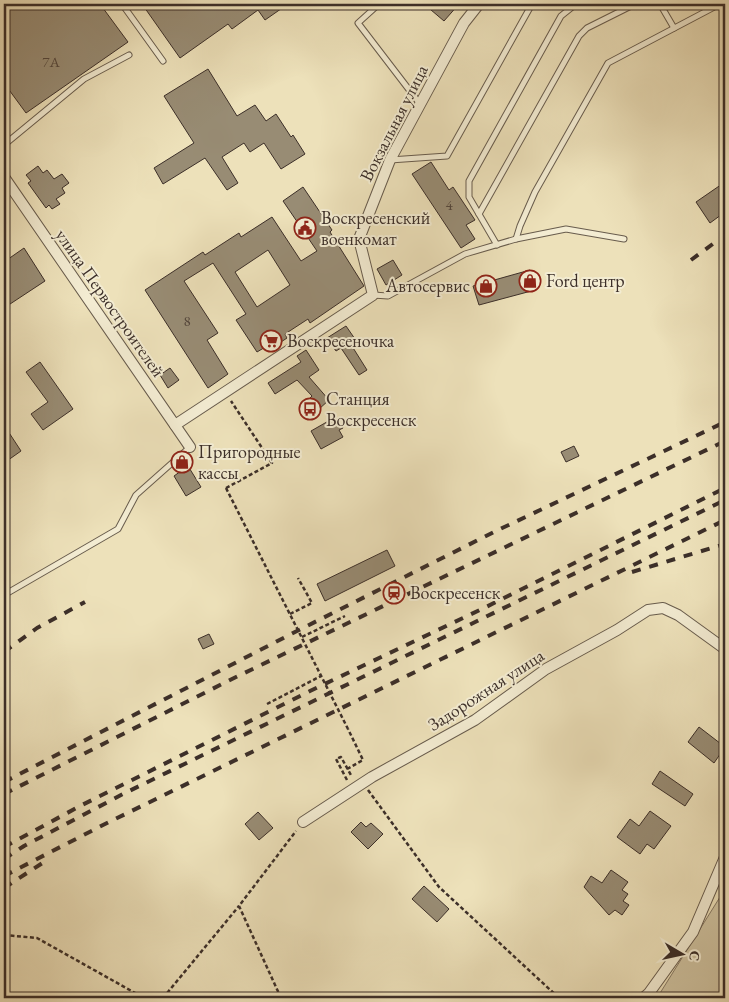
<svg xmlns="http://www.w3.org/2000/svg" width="729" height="1002" viewBox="0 0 729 1002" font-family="'EB Garamond',serif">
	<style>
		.green { fill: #cfc3a1; stroke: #867965 }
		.building { fill: #988c74; stroke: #3c2f29; fill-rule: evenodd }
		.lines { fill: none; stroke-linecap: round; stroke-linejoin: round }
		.service-casing { stroke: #685c4d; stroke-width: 7 }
		.minor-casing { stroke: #685c4d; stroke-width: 12 }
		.path { stroke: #3c2f29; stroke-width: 2.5; stroke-dasharray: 4 2.5; stroke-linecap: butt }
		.service { stroke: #f3ecd2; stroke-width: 5 }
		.minor { stroke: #f3ecd2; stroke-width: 10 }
		.rail { stroke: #3c2f29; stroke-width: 4; stroke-dasharray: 9 9; stroke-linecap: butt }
		.path-bridge { stroke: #3c2f29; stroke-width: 2.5; stroke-dasharray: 4 2.5; stroke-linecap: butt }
		.labels { text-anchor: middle; stroke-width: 4; stroke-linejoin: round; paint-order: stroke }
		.number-label { font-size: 15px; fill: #53463c }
		.street-label { font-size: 18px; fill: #3c2f29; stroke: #f3ecd2 }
		.poi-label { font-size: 18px; fill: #3c2f29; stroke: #f3ecd2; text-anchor: start }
	</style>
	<rect width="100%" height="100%" fill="#ede1ba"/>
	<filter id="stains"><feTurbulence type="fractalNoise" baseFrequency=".004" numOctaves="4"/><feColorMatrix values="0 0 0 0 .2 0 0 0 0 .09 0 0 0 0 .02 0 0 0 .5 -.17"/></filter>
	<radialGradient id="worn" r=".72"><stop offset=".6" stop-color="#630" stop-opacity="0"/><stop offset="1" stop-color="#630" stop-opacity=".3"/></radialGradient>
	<polygon class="green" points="725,889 725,998 657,998"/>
	<g class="building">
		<polygon points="4,4 100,4 128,42 26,113 4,83"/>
		<polygon points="142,4 288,4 265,20 258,10 232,29 228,24 180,58"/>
		<polygon points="424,4 459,4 444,21"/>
		<polygon points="208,69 237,116 255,105 266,121 276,114 291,137 293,135 305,154 281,169 264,143 250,152 244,143 222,157 238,183 227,190 205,158 163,184 154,168 194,143 164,96"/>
		<polygon points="431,162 449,190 453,187 475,220 466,225 475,239 461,248 412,174"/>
		<polygon points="38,166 43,173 47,170 54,179 62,174 69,183 62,188 65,193 56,199 60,204 52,209 49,205 46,208 28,183 31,181 26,175"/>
		<polygon points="725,182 725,212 710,223 696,202"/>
		<path d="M303,187L332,230L330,232L364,286L310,323L308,319L285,334L287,338L269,350L267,346L257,352L236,320L246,314L213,263L184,281L218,333L207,340L228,374L208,388L145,290L203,252L205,255L239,233L241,237L272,217L301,261L317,251L283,201ZM268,250L290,285L257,307L235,272Z"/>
		<polygon points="24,248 45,281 4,308 4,262"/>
		<polygon points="393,260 402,275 386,285 377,269"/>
		<polygon points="530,270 535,290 479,305 473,286"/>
		<polygon points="346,326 355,339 350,343 367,370 359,375 341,348 336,351 327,338"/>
		<polygon points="306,350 319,370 309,377 329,400 308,419 299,409 312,396 297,380 275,394 268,383 301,362 297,356"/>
		<polygon points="40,362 73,409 43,430 31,414 48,402 26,372"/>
		<polygon points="170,368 179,380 168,388 160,375"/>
		<polygon points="332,419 333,422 337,419 343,428 339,430 343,437 321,449 311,431"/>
		<polygon points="4,425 21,451 4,463"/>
		<polygon points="574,446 579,456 566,462 561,452"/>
		<polygon points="188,466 201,487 186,496 174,476"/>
		<polygon points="387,550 395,566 325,601 317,584"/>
		<polygon points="209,634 214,644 203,649 198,639"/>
		<polygon points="699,727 725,747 714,763 688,742"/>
		<polygon points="660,771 693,794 685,806 652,784"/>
		<polygon points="650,811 671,826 654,849 647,844 640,854 617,837 630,819 639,826"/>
		<polygon points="258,812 273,828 259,840 245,824"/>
		<polygon points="361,822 366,827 371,823 383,834 368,849 351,832"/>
		<polygon points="611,870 628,882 622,890 628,894 623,901 629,905 622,915 615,910 609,915 584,887 591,876 602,883"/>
		<polygon points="424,886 449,909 437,922 412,899"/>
	</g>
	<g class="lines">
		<g class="service-casing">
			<g id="service">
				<polyline points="122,4 163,61"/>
				<polyline points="379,4 358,23 420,104"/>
				<polyline points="660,4 674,28"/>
				<polyline points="4,145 84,79 129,55"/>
				<polyline points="390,160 447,156 532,4"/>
				<polyline points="479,214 579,36 587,28 635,4"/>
				<polyline points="516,239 520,226 535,192 608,63 720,4"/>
				<polyline points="497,245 469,197 469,181 561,16 576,4"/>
				<polyline points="373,295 388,296 465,254 516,239 566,229 624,239"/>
				<polyline points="4,595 118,529 136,495 190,447"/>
			</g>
		</g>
		<g class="minor-casing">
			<g id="minor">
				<polyline points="4,177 190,447"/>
				<polyline points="175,425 373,295 359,239 390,160 464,23 479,4"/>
				<polyline points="303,822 372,777 475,720 546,669 617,630 648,610 663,608 678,615 725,649"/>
				<polyline points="643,998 649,993 693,932 725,857"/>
			</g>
		</g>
		<g class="path">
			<polyline points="226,488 272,463 231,401"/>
			<polyline points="290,614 312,603 298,578"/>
			<polyline points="302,637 345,616"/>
			<polyline points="267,704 321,676"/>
			<polyline points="347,769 363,760 348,729"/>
			<polyline points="347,780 336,759 341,757 352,777"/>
			<polyline points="368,790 439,887 559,998"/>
			<polyline points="4,935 37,938 144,998"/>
			<polyline points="163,998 239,906"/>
			<polyline points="281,998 239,906 296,831"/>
		</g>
		<use href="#service" class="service"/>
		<use href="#minor" class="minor"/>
		<g class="rail">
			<polyline points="691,260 725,235"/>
			<polyline points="632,572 725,544"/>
			<polyline points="4,652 37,628 85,602"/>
			<polyline points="4,782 295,632 496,531 725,422"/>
			<polyline points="4,794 232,679 725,441"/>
			<polyline points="4,847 82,805 310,691 484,608 725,488"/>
			<polyline points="4,859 24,846 123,794 725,500"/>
			<polyline points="4,876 103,825 725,520"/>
			<polyline points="4,888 44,862"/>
		</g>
		<polyline class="path-bridge" points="226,488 348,729"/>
	</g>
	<defs>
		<g id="civic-ring" transform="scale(1.125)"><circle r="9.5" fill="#f3ecd2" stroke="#8f2418" stroke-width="1.5"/><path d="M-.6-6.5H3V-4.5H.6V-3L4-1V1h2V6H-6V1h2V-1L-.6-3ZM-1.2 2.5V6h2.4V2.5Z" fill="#8f2418"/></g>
		<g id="shop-ring" transform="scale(1.125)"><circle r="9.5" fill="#f3ecd2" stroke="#8f2418" stroke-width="1.5"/><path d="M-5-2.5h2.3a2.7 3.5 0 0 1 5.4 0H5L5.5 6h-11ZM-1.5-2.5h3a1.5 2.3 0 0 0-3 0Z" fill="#8f2418"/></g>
		<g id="supermarket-ring" transform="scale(1.125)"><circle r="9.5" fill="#f3ecd2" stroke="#8f2418" stroke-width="1.5"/><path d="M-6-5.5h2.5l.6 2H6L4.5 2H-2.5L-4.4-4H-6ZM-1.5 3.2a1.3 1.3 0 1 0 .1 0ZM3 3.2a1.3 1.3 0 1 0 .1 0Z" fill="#8f2418"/></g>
		<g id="bus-ring" transform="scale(1.125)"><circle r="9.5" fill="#f3ecd2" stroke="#8f2418" stroke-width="1.5"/><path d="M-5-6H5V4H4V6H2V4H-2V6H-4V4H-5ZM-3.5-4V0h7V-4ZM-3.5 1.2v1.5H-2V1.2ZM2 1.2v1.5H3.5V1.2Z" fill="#8f2418"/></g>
		<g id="station-ring" transform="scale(1.125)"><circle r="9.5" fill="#f3ecd2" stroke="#8f2418" stroke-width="1.5"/><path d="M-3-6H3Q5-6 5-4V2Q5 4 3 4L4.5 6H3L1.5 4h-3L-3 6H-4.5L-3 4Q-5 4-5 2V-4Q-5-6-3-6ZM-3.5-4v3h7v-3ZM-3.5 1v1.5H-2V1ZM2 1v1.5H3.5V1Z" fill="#8f2418"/></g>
	</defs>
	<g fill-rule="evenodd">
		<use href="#civic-ring" x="305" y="228"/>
		<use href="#shop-ring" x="530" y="281"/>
		<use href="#shop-ring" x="486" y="286"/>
		<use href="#supermarket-ring" x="271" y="341"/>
		<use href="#bus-ring" x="310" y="409"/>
		<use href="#shop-ring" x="182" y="462"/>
		<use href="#station-ring" x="394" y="593"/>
	</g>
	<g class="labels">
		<g class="number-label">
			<text x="51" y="67">7А</text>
			<text x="449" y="210">4</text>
			<text x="187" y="326">8</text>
		</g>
		<g class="street-label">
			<text transform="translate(394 123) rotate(-63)" y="6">Вокзальная улица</text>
			<text transform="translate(110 303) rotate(55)" y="6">улица Первостроителей</text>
			<text transform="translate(486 690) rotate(-33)" y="6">Задорожная улица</text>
		</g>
		<g class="poi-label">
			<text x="321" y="224">Воскресенский<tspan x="321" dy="21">военкомат</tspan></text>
			<text x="546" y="287">Ford центр</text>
			<text x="470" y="292" text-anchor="end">Автосервис</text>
			<text x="287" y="347">Воскресеночка</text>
			<text x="326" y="405">Станция<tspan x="326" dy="21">Воскресенск</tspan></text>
			<text x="198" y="458">Пригородные<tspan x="198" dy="21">кассы</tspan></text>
			<text x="410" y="599">Воскресенск</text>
		</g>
	</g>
	<rect width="729" height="1002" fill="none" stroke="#ede1ba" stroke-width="20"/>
	<rect x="5" y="5" width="719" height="992" fill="none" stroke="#3c2f29" stroke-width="2.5"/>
	<rect x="10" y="10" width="709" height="982" fill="none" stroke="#3c2f29"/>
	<g transform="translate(682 954) rotate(99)" stroke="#f3ecd2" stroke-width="4" paint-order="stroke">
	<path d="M0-4L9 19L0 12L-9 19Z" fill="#3c2f29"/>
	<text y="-8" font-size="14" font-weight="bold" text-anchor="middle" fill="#3c2f29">С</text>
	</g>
	<rect width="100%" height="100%" filter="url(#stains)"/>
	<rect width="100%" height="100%" fill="url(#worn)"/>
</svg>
